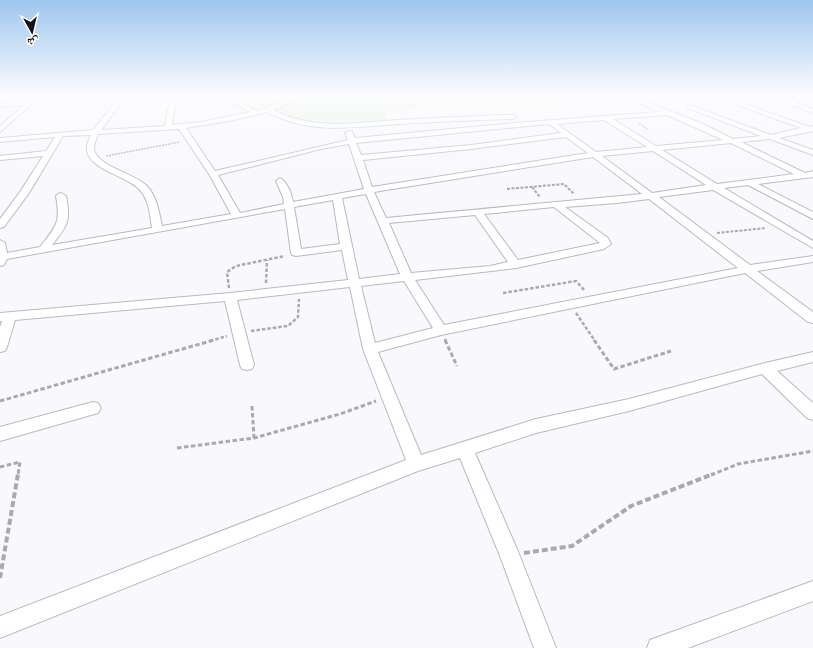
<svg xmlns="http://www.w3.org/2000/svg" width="813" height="648" viewBox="0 0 813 648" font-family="'Nunito Sans','Noto Naskh Arabic',sans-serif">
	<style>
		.green { fill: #dcf1d0 }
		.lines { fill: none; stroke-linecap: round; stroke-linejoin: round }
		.minor-casing { stroke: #b9b8c4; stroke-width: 2 }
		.path-far4 { stroke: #a9a9ae; stroke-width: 1.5; stroke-dasharray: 2 1; stroke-linecap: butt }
		.path-far3 { stroke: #a9a9ae; stroke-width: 2; stroke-dasharray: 3 1.5; stroke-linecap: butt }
		.path-far2 { stroke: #a9a9ae; stroke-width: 2.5; stroke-dasharray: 3.5 2; stroke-linecap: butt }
		.path-far1 { stroke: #a9a9ae; stroke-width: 3; stroke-dasharray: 4.5 2.5; stroke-linecap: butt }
		.path { stroke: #a9a9ae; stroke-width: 4; stroke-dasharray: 6 3; stroke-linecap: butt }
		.minor { fill: #fff; fill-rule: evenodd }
	</style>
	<rect width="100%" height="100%" fill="#f8f8fd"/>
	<polygon class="green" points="235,96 585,96 559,98 562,101 510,106 418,107 385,111 386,120 326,121 296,119 285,113 256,104"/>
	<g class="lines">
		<g class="minor-casing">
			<g id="minor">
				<polygon points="38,96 45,96 32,104 0,132 0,126 24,105 0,107 0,103 29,101"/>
				<path d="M120,96H126L101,130L165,126L170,100L173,98L176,100L172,125L201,122L250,112L220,96H228L257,111C272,107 287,96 303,96L273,110C313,131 356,122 399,120C432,118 466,117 499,115H514L517,117L514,119C475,120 437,122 398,124C351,127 310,135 267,112L234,120L186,128L215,171L348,140L345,133L349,131H352L355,138L527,122L659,112L624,96H632L703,124L733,139L761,136L688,108V106H692L771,135L801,128L712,96H721L810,127L813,126V131L779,138L813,150V155L770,139L741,142L805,173L813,171V177L758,184L813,212V219L748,185L724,188L813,241V248L713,190L659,197L750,265L813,256V262L757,271L813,312V323L808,322L745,273L441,335L378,352L421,455L536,419L629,399L765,363L813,352V362L777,371L813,403V420L807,418L762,374L629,411L536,433L475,453L517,549L556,648H534L500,556L460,458L418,471L0,638V616L406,460L363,349L350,287L237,300L254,365L252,369L247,370L242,369L240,365L225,301L15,320L7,347L5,351L0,352V327L2,321H0V313L230,293L348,280L342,250L296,256L292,255L291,253L285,209L7,259L4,265L0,266V240L5,243L7,253L40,247C56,226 61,224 56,196L58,194L61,193L66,196C71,221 68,225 52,245L152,228C150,215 149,200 140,190C128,176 89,170 87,150C86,145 89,139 91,135L63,136L29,193L4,227L0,228V219L20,192L43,156L0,160V156L46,151L55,137L0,142V138L93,130ZM667,115L723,140L656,146L613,119ZM604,120L647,147L596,152L557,124ZM549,124L561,133L471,145L361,155L356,143ZM179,129L209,174L231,214L162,226C159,212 157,197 147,186C136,174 96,166 94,149C94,144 96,139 98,134ZM566,137L588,153L372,187L363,160L471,149ZM731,143L794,174L717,184L662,150ZM349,144L364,189L293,202C292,195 287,181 280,178L276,181L283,197L284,204L240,213L218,175L321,149ZM653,151L706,185L652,193L602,156ZM593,157L642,194L386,218L374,192ZM366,194L400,274L359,279L342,198ZM649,199L738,268L444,325L415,280L516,268L604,249L611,244L608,238L565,207L617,203ZM333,200L340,244L301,249L294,207ZM554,207L600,243L518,260L484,214ZM475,215L508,262L490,266L411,273L389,223ZM404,281L433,328L375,343L361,286Z"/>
				<polygon points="803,96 813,96 813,98 793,102 813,109 813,113 782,101"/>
				<polygon points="93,402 98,403 101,408 98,413 0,441 0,427"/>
				<polygon points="813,581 813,601 688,648 647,648 650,640 658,637"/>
			</g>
		</g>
		<g class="path-far4">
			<polyline points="639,123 648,130"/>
			<polyline points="106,156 180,142"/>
		</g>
		<g class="path-far3">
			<polyline points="532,187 540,197"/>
			<polyline points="507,189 564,184 574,194"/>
			<polyline points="717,233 766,228"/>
		</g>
		<g class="path-far2">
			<polyline points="266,283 267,260"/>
			<polyline points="229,288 227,272 236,266 285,256"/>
			<polyline points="503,293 576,281 585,291"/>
			<polyline points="576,313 595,341"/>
			<polyline points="251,331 288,326 298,317 299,299"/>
			<polyline points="445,339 446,341"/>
			<polyline points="210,341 227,336"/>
		</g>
		<g class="path-far1">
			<polyline points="445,340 457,366"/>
			<polyline points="594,340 614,369 671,351"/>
			<polyline points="0,401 214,340"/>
			<polyline points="252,406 254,438"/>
			<polyline points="177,448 254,438 340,414 376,401"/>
			<polyline points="0,467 20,462 18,475"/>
			<polyline points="711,475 738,464 813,451"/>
		</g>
		<g class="path">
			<polyline points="524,553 572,546 631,506 713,474"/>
			<polyline points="0,578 18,474"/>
		</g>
		<use href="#minor" class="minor"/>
	</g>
	<linearGradient id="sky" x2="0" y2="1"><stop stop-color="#9ec6ef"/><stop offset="0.51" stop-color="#fcfcfe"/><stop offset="1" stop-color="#fcfcfe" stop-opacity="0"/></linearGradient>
	<rect width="813" height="187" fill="url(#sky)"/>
	<g transform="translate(32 32) rotate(172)" stroke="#ffffff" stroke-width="3" paint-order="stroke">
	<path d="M0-3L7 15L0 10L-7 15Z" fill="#141418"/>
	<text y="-6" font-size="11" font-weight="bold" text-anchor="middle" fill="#141418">ش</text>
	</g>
</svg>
